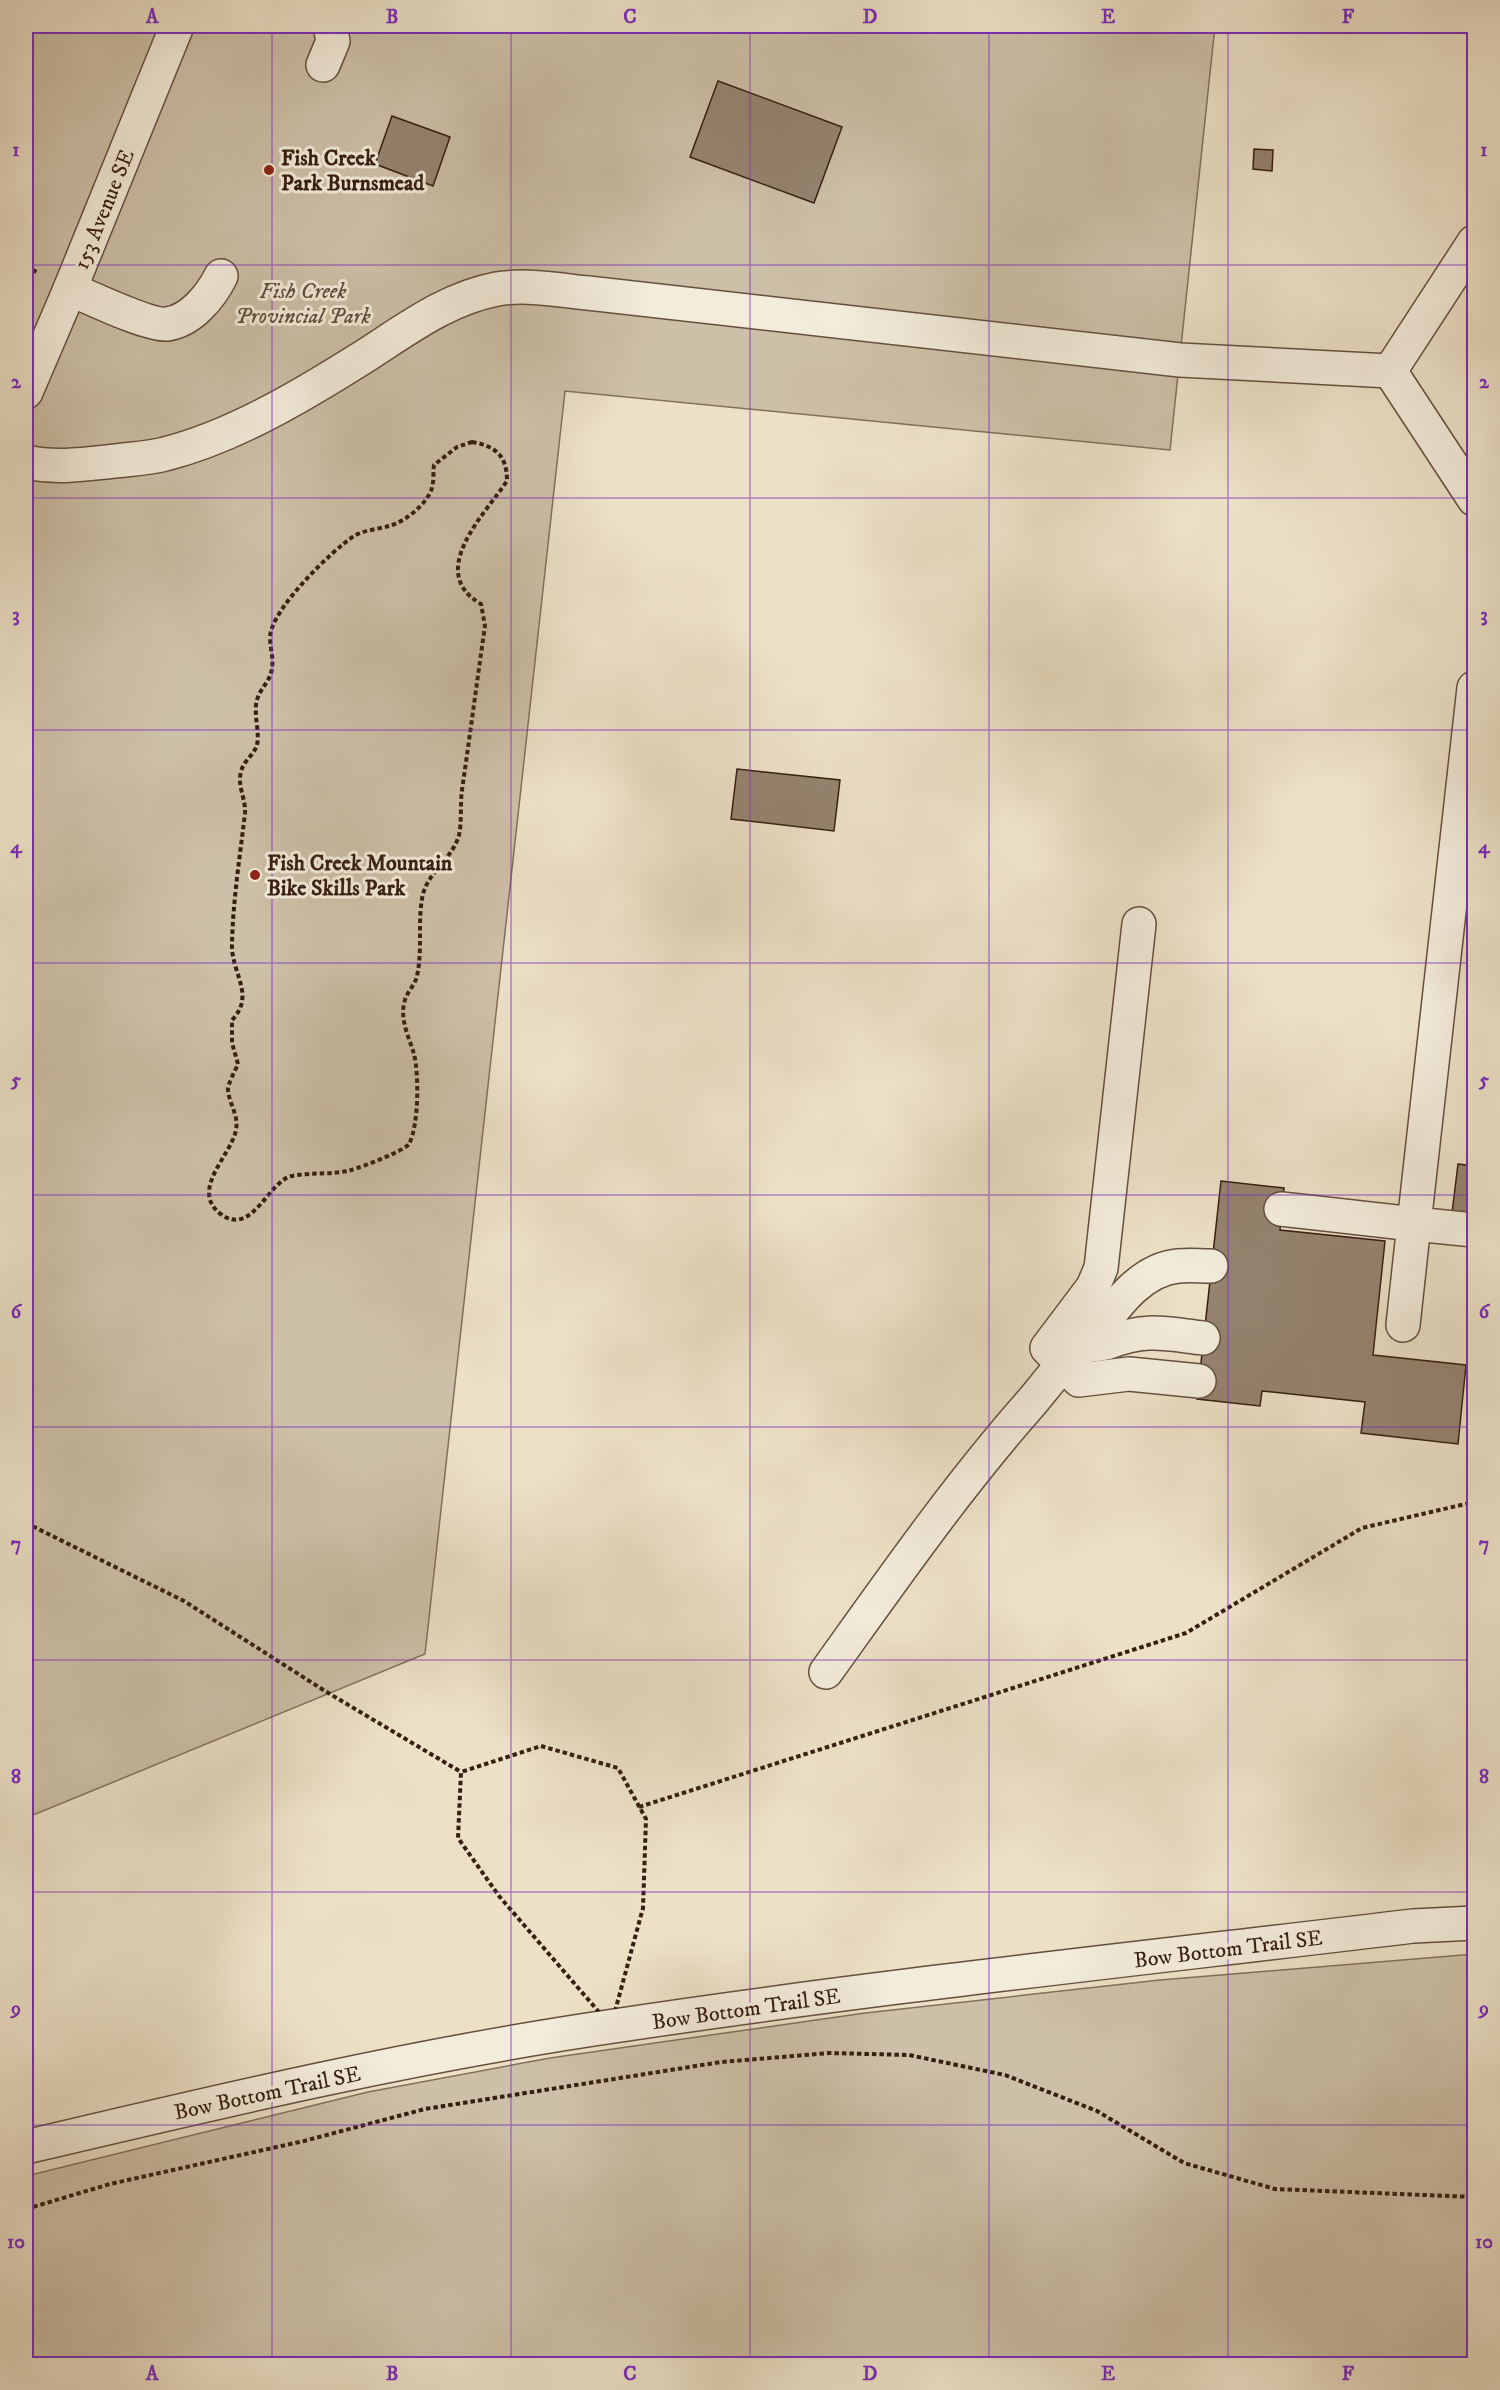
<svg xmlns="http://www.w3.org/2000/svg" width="1500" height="2390" viewBox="0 0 1500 2390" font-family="'IM FELL DW Pica',serif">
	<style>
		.green { fill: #cdc0a8; stroke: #826f5c; stroke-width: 1.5 }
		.building { fill: #958370; stroke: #361e11; stroke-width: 1.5 }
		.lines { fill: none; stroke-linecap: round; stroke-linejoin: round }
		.minor-casing { stroke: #644f3e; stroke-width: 36 }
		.path { stroke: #361e11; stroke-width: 4; stroke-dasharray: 4.5 3; stroke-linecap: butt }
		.minor { stroke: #f3ecdb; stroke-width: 33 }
		.grid { fill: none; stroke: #7b2cbf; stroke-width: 1.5; stroke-opacity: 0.55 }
		.poi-dot { fill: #8f2418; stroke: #f3ecdb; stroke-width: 2 }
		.labels { text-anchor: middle; stroke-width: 6; stroke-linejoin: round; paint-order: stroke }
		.poi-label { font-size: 22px; font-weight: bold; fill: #361e11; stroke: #f3ecdb; text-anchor: start }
		.street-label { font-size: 22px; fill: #361e11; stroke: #f3ecdb }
		.park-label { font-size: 22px; font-style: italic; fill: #634f3e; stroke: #f3ecdb }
		.neatline { fill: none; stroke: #7b2cbf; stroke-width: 2 }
		.grid-label { font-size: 20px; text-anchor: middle; font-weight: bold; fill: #7b2cbf }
	</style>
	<rect width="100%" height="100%" fill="#ece1c7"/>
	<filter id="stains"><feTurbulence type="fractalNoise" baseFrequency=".00333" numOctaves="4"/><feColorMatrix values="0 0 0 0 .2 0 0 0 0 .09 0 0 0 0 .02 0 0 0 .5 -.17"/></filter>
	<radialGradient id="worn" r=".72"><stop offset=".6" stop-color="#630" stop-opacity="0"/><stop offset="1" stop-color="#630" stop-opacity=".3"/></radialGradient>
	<g class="green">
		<polygon points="26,26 1215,26 1170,450 565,391 425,1654 26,1818"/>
		<polygon points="1474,1954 1474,2364 26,2364 26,2176 368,2092 550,2058 865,2013 1160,1980"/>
	</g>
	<g class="building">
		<polygon points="718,81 842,127 814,203 690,157"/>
		<polygon points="392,116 450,137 433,186 375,164"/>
		<polygon points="1254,149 1273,150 1272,171 1253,169"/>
		<polygon points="737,769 840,780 834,831 731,819"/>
		<polygon points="1458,1164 1474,1166 1474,1224 1451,1221"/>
		<polygon points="1221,1181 1284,1188 1280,1230 1385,1241 1373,1355 1466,1365 1458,1444 1361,1433 1365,1402 1262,1391 1260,1406 1197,1399"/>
	</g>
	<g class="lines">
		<g class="minor-casing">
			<g id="minor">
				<polyline points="323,65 333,41 330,26"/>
				<polyline points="1474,242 1390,371 1474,499"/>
				<path d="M70,289C89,297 149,326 167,324C191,321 211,296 221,276"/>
				<polyline points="26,392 70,289 177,26"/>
				<path d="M26,462C53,468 79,465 107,462C126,459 147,459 165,454C232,437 298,398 357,361C402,333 444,299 497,289C526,284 559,290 588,293L1180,360L1390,371"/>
				<polyline points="1474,688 1414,1224 1474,1230"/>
				<polyline points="1139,924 1101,1268 1093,1287 1047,1348 1079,1380 1129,1374 1199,1381"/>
				<polyline points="1281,1209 1414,1224 1403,1325"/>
				<path d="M1084,1347C1109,1317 1135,1270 1178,1266C1189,1265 1200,1266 1211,1266"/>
				<path d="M826,1672C892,1580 956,1488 1030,1404C1044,1388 1066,1357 1083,1347C1090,1344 1099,1345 1106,1343C1147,1328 1161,1333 1203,1338"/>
				<path d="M26,2147C220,2101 415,2055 614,2026C879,1986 1147,1958 1413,1926L1474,1923"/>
			</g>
		</g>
		<g class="path">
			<polyline points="26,266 38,273"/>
			<path d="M472,442C496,446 507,456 507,481C486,513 425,572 481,604L485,626C477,681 470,735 462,790C460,804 462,822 459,835C453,858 429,871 423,894C417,920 423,949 417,976C415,985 407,992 405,1000C399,1019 409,1037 414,1054C419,1074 419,1125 409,1144C404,1151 362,1167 351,1170C333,1175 311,1172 292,1176C269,1180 253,1236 222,1215C188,1191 231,1156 236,1130C239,1115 229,1104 228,1090C228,1083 235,1071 238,1064L232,1043V1020C256,995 231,973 232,944C233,900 240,856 245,813C246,799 237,786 241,772C243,761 254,755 257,745C260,730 253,714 257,700C260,688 271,681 272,668C274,656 268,642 271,631C278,604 330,552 354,536C364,530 379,529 389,526C405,522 427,504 432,488C434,481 433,472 434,465L457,447Z"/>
			<polyline points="26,1523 184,1601 325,1691 461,1772"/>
			<polygon points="541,1746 618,1768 646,1819 643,1908 611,2026 499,1896 458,1838 461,1772"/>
			<polyline points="639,1807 1186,1633 1362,1528 1474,1502"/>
			<polyline points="26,2209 110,2184 304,2141 425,2109 721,2062 829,2053 909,2055 1005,2075 1097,2111 1184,2163 1275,2189 1474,2197"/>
		</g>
		<use href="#minor" class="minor"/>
	</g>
	<path class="grid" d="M272,26V2364M511,26V2364M750,26V2364M989,26V2364M1228,26V2364M26,265H1474M26,498H1474M26,730H1474M26,963H1474M26,1195H1474M26,1427H1474M26,1660H1474M26,1892H1474M26,2125H1474"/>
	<g class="poi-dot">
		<circle cx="269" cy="170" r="6"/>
		<circle cx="255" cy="875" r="6"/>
	</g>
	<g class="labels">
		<g class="poi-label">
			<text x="281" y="165">Fish Creek<tspan x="281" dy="25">Park Burnsmead</tspan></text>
			<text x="267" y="870">Fish Creek Mountain<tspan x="267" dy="25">Bike Skills Park</tspan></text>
		</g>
		<g class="street-label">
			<text transform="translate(103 209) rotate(-68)" y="8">153 Avenue SE</text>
			<text transform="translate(1228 1948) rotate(-7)" y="8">Bow Bottom Trail SE</text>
			<text transform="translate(746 2008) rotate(-8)" y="8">Bow Bottom Trail SE</text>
			<text transform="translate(267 2092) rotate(-12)" y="8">Bow Bottom Trail SE</text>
		</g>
		<g class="park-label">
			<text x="303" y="298">Fish Creek<tspan x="303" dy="25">Provincial Park</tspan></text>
		</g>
	</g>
	<rect width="1500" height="2390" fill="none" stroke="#ece1c7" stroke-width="66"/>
	<rect x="33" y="33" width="1434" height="2324" class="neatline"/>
	<g class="grid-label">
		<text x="152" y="23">A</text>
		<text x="392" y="23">B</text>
		<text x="630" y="23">C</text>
		<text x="870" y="23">D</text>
		<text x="1108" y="23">E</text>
		<text x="1348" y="23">F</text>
		<text x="16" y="156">1</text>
		<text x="1484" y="156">1</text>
		<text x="16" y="388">2</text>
		<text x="1484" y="388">2</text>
		<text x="16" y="621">3</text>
		<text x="1484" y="621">3</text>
		<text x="16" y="853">4</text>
		<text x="1484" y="853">4</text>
		<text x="16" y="1086">5</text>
		<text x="1484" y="1086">5</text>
		<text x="16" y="1318">6</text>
		<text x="1484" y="1318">6</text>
		<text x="16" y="1550">7</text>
		<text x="1484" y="1550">7</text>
		<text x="16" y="1783">8</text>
		<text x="1484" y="1783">8</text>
		<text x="16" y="2015">9</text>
		<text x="1484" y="2015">9</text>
		<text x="16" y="2248">10</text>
		<text x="1484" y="2248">10</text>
		<text x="152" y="2380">A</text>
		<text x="392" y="2380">B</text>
		<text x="630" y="2380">C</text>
		<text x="870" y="2380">D</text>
		<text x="1108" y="2380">E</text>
		<text x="1348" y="2380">F</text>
	</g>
	<rect width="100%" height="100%" filter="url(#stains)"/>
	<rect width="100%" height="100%" fill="url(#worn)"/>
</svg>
